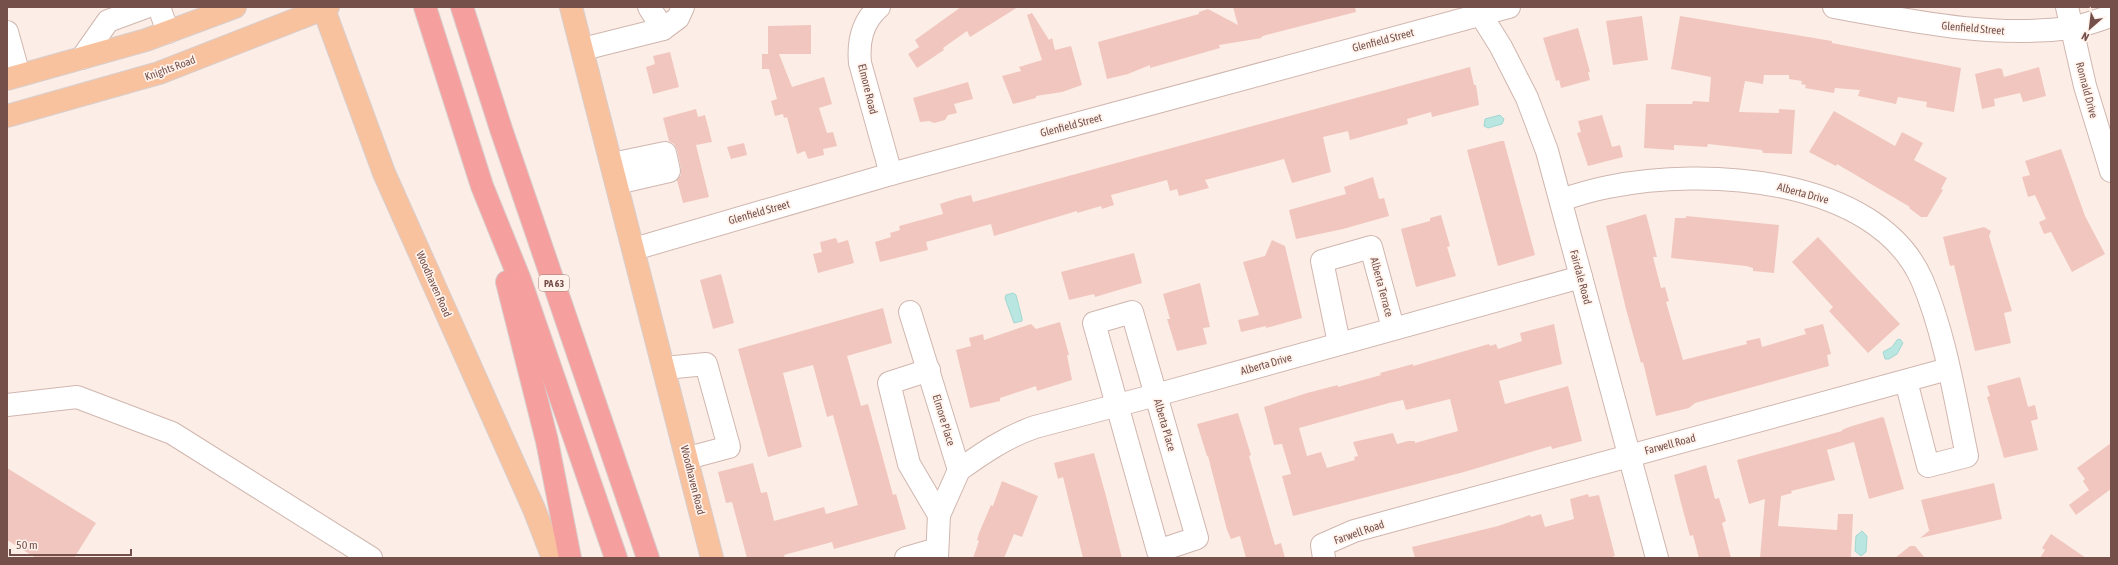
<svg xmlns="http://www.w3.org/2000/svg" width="2118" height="565" viewBox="0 0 2118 565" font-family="'Asap Condensed',sans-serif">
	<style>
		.water { fill: #bae6e1; stroke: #a1d7d2 }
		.building { fill: #f1c6be; fill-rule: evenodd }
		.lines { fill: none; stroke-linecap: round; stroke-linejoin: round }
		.minor-casing { stroke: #d0b6af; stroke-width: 24 }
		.major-casing { stroke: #d8cecd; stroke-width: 24 }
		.highway-casing { stroke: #d8cecd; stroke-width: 24 }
		.minor { stroke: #fff; stroke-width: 22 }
		.major { stroke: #f9c29f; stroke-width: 22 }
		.highway { stroke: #f59f9e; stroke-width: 22 }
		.labels { text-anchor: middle; stroke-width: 3.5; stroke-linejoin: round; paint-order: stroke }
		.shield { fill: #fff3ec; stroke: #9e817b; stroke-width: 1 }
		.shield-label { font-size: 10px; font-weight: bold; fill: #75504b }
		.street-label { font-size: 11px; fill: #75504b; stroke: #fff3ec }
	</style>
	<rect width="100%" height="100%" fill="#fceee6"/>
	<g class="water">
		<polygon points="1500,115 1504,119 1502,124 1488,128 1484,126 1485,119"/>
		<polygon points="1013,293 1016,295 1022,318 1022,321 1014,323 1005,298 1006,295"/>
		<polygon points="1900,339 1903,343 1897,354 1889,359 1885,359 1883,352 1892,347 1897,340"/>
		<polygon points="1862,531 1867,536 1866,552 1861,556 1855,551 1856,536"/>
	</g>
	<g class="building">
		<polygon points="961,7 1018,7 970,37 967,31 943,48 944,50 917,68 908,54 919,47 915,40"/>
		<polygon points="1233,7 1355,7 1356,12 1266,35 1261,37 1262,38 1219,45 1220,48 1150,68 1150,65 1128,74 1107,79 1098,42 1199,14 1199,12 1208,9 1238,25"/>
		<polygon points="1032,13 1049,40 1052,38 1055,50 1071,46 1082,85 1062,92 1036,96 1036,98 1013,104 1002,76 1021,71 1019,67 1042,60 1027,15"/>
		<polygon points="1642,16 1648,60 1613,65 1606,21"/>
		<polygon points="1680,16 1832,41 1832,43 1961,68 1954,112 1926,107 1927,102 1898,97 1896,104 1858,96 1860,90 1835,88 1834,93 1805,88 1806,85 1801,84 1802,81 1789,79 1789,75 1764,75 1763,84 1745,81 1739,112 1779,113 1779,109 1795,110 1792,154 1763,153 1762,150 1708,144 1707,147 1674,145 1674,150 1644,148 1646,104 1692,104 1693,101 1709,102 1711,77 1671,69"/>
		<polygon points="811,25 811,54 779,54 792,87 824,77 832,104 819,108 827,133 833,132 837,146 823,149 824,155 808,159 805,151 797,154 787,117 784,118 783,114 775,116 771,101 777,99 769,69 762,69 762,54 768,54 768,26"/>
		<polygon points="1578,28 1590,72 1588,72 1590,80 1561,88 1559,80 1556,81 1543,38"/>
		<polygon points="670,52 679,87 653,94 646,67 655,64 653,56"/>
		<polygon points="1470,67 1474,85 1476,85 1479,105 1432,117 1431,112 1407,119 1408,124 1350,140 1348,131 1323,137 1331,172 1292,183 1284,159 1205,180 1209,188 1179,196 1177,189 1170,191 1167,180 1111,195 1114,205 1102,209 1101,206 1077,213 1077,211 994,236 991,224 926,242 928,250 880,262 875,242 891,237 890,233 900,230 899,226 943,214 940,204 955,199 971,195 973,202"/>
		<polygon points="2039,67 2046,96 2023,102 2020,93 1994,99 1995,106 1982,109 1975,74 1999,68 2002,69 2004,77"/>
		<polygon points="968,82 973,99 954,104 957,113 948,115 945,120 934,123 929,121 920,122 913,98"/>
		<polygon points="696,109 698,117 705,115 712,142 696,145 709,197 683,203 677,180 681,175 681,169 677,150 674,144 669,141 663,118"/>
		<polygon points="1834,111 1895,146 1902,132 1923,143 1914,160 1947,178 1941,189 1943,190 1927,217 1921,217 1909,208 1910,207 1837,164 1836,166 1809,152"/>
		<polygon points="1602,115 1612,147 1620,145 1623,157 1588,166 1577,133 1581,132 1578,121"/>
		<polygon points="1501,141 1504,141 1535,255 1498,266 1467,150"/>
		<polygon points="744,143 747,155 731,159 727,147"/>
		<polygon points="2061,149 2085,216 2105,254 2072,272 2051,232 2044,234 2039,222 2046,219 2035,195 2028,197 2022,177 2030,175 2025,161"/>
		<polygon points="1373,177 1379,199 1384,198 1389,216 1343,229 1296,239 1289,210 1346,194 1344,187"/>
		<polygon points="1646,214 1657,257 1653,257 1661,288 1665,287 1669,301 1666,302 1683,360 1747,344 1746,341 1760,338 1762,347 1806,334 1804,329 1823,324 1831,354 1827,355 1829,366 1695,403 1689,408 1656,416 1643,362 1641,363 1626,309 1606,226"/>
		<polygon points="1441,215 1450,246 1447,247 1456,276 1416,287 1401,229 1430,221 1430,218"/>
		<polygon points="1686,216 1779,225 1774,273 1753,271 1753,268 1746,266 1671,258 1675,218 1686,218"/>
		<polygon points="1984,227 1991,231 1989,236 2012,311 2004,313 2011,343 1975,351 1955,269 1954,265 1950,266 1943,237"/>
		<polygon points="1818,237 1900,324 1868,353 1829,311 1833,307 1792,262"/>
		<polygon points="836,238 838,243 848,240 854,263 818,273 813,254 822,252 820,242"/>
		<polygon points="1272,240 1285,246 1302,318 1266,328 1266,326 1241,332 1238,320 1259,315 1243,262 1265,256"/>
		<polygon points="1134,253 1142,283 1095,297 1094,294 1069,300 1061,272"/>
		<polygon points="721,274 734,323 713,329 700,280"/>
		<polygon points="1200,283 1210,327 1203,328 1207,344 1177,351 1167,319 1170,319 1163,294"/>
		<polygon points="883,308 892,343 847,356 861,406 868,404 893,495 896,494 906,529 834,549 832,542 784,555 785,558 747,558 732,502 726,503 718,472 753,463 761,493 767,492 774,521 824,507 826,514 858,505 833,415 827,417 813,365 783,373 802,447 768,457 738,349"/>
		<polygon points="1060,322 1069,355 1067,355 1072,380 1037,391 1036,386 1000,398 1000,401 970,408 956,350 971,346 969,338 983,334 984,340 1031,324 1036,329"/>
		<path d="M1554,324L1562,364L1499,381L1505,404L1568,386L1582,441L1552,449L1551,446L1464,472L1293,516L1282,476L1291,474L1282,444L1274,445L1264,407L1307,393L1338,385V387L1381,375L1380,373L1395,369L1413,364V366L1489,344L1490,346L1496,344L1498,349L1522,341L1520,333ZM1450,399L1458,431L1415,443V441H1408L1397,444L1393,433L1353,442L1358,456L1354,457L1355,460L1327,468L1321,452L1307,456L1299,428L1389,403L1403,400L1406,410Z"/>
		<polygon points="2020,377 2028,407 2035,405 2038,419 2031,421 2038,450 2004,458 1987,397 1990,396 1987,386"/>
		<polygon points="1238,413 1251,455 1249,456 1275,545 1281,543 1285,558 1246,558 1240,536 1231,539 1227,530 1208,456 1207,456 1197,424"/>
		<polygon points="1882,417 1884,418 1904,489 1869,499 1854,442 1827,450 1835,480 1791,491 1792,493 1781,496 1778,526 1837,530 1838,514 1853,514 1851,558 1760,558 1765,499 1749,504 1737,460 1842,431 1842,430 1849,427"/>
		<polygon points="2111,443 2111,489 2076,515 2069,505 2089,490 2083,481 2085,479 2077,468"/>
		<polygon points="1094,453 1106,496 1122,558 1083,558 1063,477 1058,479 1054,463"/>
		<polygon points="1706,465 1715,499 1719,498 1726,521 1722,523 1731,558 1699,558 1693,535 1690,536 1681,503 1674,475"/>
		<polygon points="7,468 96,523 74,558 36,558 7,540"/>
		<polygon points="1002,481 1038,496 1022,537 1014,534 1004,558 973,558 979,541 977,540 979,533 991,505 993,506"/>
		<polygon points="1994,483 2002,519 1920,538 1930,530 1929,530 1921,500"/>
		<polygon points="1588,494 1589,497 1599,495 1615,556 1608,558 1415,558 1412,547 1498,526 1530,515 1531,517 1541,514 1545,527 1574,519 1570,499"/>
		<polygon points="2051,534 2086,558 2040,558 2045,550 2042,548"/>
		<polygon points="1910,546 1915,546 1925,558 1895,558"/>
	</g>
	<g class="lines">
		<g class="minor-casing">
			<g id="minor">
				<polyline points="159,7 168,32"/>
				<polyline points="649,7 663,29"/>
				<path d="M879,7C862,22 858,41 860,63L891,174"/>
				<polyline points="1476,7 1501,47 1527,98 1547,151 1657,558"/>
				<path d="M1834,7C1912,21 1990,38 2070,28C2084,26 2098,20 2111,16"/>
				<polyline points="2067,7 2085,86 2111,171"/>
				<polyline points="7,32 19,75"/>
				<polyline points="583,49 663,29 678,18 683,7"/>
				<polyline points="82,58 108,21 146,7"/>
				<polyline points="612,164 665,153 669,171 617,183"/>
				<path d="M1561,200C1576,195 1592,190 1608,187C1704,167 1876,176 1922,280C1945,334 1955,398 1967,456L1928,466L1906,381"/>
				<polyline points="634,249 891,174 1509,7"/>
				<polyline points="910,312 959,470"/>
				<polygon points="1132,312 1197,538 1158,551 1094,323"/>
				<polyline points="1339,343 1322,261 1371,247 1393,328"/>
				<polyline points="665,368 706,364 729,447 688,458"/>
				<polyline points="929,370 889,383 909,464 939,515"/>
				<polyline points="7,405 77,397 172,433 371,558"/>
				<path d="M959,470C983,453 1006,437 1035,427L1156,395L1581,277"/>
				<polyline points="906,558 937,549"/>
				<polyline points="937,558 939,515 959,470"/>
				<polyline points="1324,558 1322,545 1354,531 1948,369"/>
			</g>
		</g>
		<g class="major-casing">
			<g id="major">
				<polyline points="323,7 384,173 534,509 553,558"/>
				<polyline points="571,7 712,558"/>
				<polyline points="7,79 146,40 235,7"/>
				<polyline points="7,116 159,73 328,7"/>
			</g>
		</g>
		<g class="highway-casing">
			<g id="highway">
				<polyline points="425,7 482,186 520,280 616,558"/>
				<polyline points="462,7 501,129 648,558"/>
				<polyline points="507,282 547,441 570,558"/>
			</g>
		</g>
		<use href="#minor" class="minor"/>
		<use href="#major" class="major"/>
		<use href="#highway" class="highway"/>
	</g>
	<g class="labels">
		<rect class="shield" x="539" y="275" width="30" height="16" rx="3"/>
		<g class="shield-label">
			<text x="554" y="287">PA 63</text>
		</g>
		<g class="street-label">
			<text transform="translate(1973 28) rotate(5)" y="4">Glenfield Street</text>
			<text transform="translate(1383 40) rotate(-15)" y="4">Glenfield Street</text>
			<text transform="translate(170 68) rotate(-20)" y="4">Knights Road</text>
			<text transform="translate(868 89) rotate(76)" y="4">Elmore Road</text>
			<text transform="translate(2087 90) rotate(75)" y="4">Ronnald Drive</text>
			<text transform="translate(1071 125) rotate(-15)" y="4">Glenfield Street</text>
			<text transform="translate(1803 193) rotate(15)" y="4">Alberta Drive</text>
			<text transform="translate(759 212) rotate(-16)" y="4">Glenfield Street</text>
			<text transform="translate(1581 277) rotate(75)" y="4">Fairdale Road</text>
			<text transform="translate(434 284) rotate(66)" y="4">Woodhaven Road</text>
			<text transform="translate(1382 287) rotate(75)" y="4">Alberta Terrace</text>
			<text transform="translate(1266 364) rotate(-16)" y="4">Alberta Drive</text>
			<text transform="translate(944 420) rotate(73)" y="4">Elmore Place</text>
			<text transform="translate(1165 425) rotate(74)" y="4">Alberta Place</text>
			<text transform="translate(1670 444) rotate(-15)" y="4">Farwell Road</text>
			<text transform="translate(693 480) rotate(76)" y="4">Woodhaven Road</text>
			<text transform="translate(1359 532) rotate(-19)" y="4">Farwell Road</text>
		</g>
	</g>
	<rect width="2118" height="565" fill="none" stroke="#75504b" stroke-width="16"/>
	<g transform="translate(2090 28) rotate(208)" stroke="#fff3ec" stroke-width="3" paint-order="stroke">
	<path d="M0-3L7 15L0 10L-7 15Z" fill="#75504b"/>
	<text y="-6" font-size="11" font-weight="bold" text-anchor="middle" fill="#75504b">N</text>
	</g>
	<path d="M10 549v6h121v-6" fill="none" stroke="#75504b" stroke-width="2"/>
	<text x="16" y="549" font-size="12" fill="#75504b" stroke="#fff3ec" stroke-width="3" paint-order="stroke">50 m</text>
</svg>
